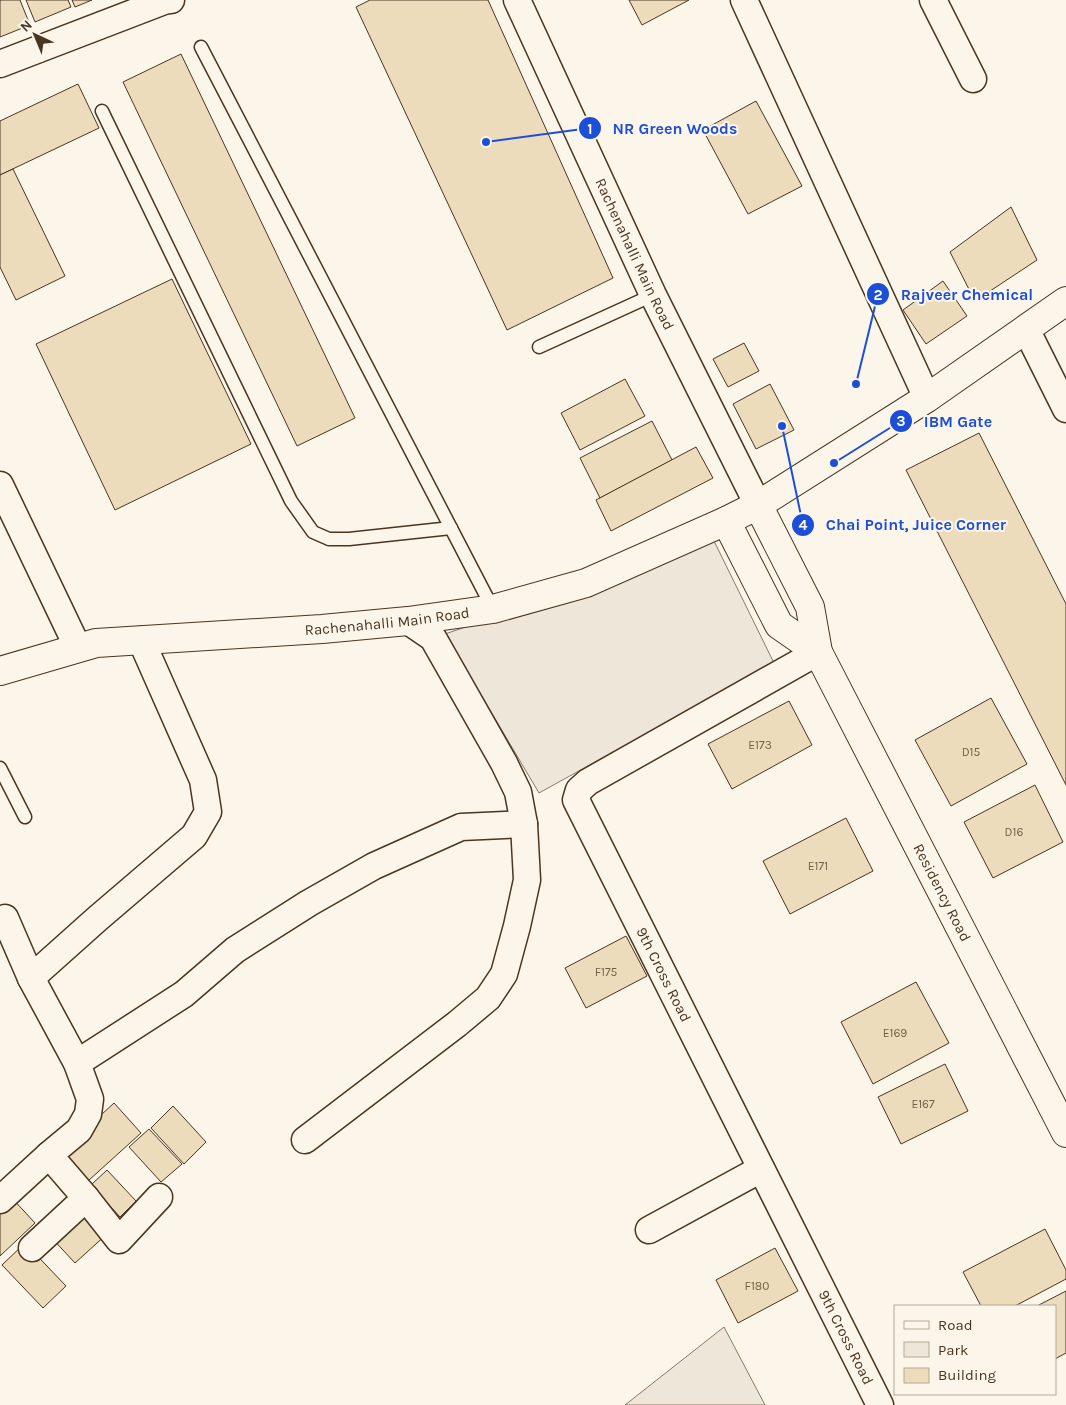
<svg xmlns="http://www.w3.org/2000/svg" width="1066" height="1405" viewBox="0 0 1066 1405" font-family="Karla,sans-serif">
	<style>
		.green { fill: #ede6d9; stroke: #887966 }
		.building { fill: #ecdcbc; stroke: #4a3520 }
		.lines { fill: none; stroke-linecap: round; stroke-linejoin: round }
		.service-casing { stroke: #4a3520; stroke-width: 15 }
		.minor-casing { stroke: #4a3520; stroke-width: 29 }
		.tertiary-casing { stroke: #4a3520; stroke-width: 30 }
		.service { stroke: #fbf6e9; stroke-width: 12 }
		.minor { stroke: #fbf6e9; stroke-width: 26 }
		.tertiary { stroke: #fbf6e9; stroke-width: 28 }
		.labels { text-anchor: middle; stroke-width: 4; stroke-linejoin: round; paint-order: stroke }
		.number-label { font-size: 12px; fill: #725f47 }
		.street-label { font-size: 15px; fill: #4a3520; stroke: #fbf6e9 }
		.leader { fill: none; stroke: #1d4ed8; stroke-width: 2 }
		.callout-dot { fill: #1d4ed8; stroke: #fbf6e9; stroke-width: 2 }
		.mark-label { font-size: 15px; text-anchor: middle; font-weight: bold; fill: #fff }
		.callout-label { font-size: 16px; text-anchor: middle; font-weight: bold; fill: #1d4ed8; stroke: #fbf6e9; stroke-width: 4; stroke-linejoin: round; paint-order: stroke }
	</style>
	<rect width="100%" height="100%" fill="#fbf6e9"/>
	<g class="green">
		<polygon points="714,541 774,663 539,793 445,634"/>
		<polygon points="724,1327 765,1405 625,1405"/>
	</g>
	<g class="building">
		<polygon points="0,0 20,0 30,25 0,37"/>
		<polygon points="26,0 68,0 71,7 35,22"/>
		<polygon points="72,0 92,0 75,7"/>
		<polygon points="370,0 488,0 613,278 507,330 356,7"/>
		<polygon points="629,0 689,0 642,25"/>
		<polygon points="181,54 355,418 297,446 123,82"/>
		<polygon points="78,84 99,128 0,175 0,121"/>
		<polygon points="756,101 802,186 748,214 703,130"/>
		<polygon points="13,169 65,276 16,300 0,267 0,175"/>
		<polygon points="1011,207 1037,260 975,301 950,252"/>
		<polygon points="172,279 251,444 115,510 36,344"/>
		<polygon points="943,281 967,316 926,344 903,310"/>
		<polygon points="744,343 759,371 728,387 713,359"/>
		<polygon points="625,379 645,416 580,450 561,413"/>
		<polygon points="770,384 794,430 756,449 733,404"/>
		<polygon points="652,421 672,460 600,498 580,458"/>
		<polygon points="979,433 1066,604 1066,785 906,470"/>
		<polygon points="696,447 713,478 611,531 596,500"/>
		<polygon points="991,698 1027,764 951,806 915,740"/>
		<polygon points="789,701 812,745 732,789 708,744"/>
		<polygon points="1035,785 1063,842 993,878 964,822"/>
		<polygon points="846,818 873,871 790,914 763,861"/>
		<polygon points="626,936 647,976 586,1008 565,968"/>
		<polygon points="916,982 949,1043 873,1084 841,1022"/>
		<polygon points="945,1064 968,1111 901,1144 878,1097"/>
		<polygon points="114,1103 141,1133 88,1181 61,1152"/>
		<polygon points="173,1106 206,1142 184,1164 151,1128"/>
		<polygon points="149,1129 182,1164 161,1182 129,1147"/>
		<polygon points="107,1170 136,1201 120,1217 91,1185"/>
		<polygon points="11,1197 35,1223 0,1256 0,1207"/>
		<polygon points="82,1205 108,1233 75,1263 49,1235"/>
		<polygon points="1045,1229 1066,1270 1066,1279 1015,1306 981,1306 963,1272"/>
		<polygon points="25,1243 66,1286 43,1308 2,1265"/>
		<polygon points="775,1248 798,1291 738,1323 716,1280"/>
		<polygon points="1066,1291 1066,1353 1055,1359 1055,1306 1037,1306"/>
	</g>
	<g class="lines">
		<g class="service-casing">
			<g id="service">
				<polyline points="201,47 493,609"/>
				<polyline points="102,111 291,501 313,532 329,539 349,539 451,528"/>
				<polyline points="539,347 653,295"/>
				<polyline points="0,768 25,817"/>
			</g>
		</g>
		<g class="minor-casing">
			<g id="minor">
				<path id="s1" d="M517,0L653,295L758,505"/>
				<polyline points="744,0 927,398"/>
				<polyline points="933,0 973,79"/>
				<polyline points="0,64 164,1 171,0"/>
				<polyline points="1026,329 1066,409"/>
				<polyline points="0,485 78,648"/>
				<path id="s2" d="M818,652L588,782L579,790L576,800L880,1405"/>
				<polyline points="31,978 97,919 194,836 208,812 203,780 141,640"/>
				<polyline points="77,1063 184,994 235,950 309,903 374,866 461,827 524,824"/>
				<polyline points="305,1140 457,1024 488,998 504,974 517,926 527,880 524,824 518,792 504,763 433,638 408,621"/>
				<polyline points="86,1198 119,1240 159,1197"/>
				<polyline points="0,1200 49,1155 79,1130 88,1114 90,1099 77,1063 31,978 5,918"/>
				<polyline points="649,1230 761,1169"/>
				<polyline points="32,1248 86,1198 49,1155"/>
			</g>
		</g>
		<g class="tertiary-casing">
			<g id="tertiary">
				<path id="s3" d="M758,505L810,607L818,652L1066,1133"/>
				<polyline points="726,521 779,625 818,652"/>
				<path id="s4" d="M0,671L96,643L322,629L408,621L493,609L586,583L726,521L758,505L927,398L1066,301"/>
			</g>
		</g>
		<use href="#service" class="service"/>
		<use href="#minor" class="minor"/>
		<use href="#tertiary" class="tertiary"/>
	</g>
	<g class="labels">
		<g class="number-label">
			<text x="760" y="749">E173</text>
			<text x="971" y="756">D15</text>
			<text x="1014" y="836">D16</text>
			<text x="818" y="870">E171</text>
			<text x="606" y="976">F175</text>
			<text x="895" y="1037">E169</text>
			<text x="923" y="1108">E167</text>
			<text x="757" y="1290">F180</text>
		</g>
		<g class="street-label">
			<text dy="5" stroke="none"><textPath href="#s1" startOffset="280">Rachenahalli Main Road</textPath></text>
			<text dy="5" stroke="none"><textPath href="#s4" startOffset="392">Rachenahalli Main Road</textPath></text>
			<text dy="5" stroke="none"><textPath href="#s3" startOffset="431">Residency Road</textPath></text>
			<text dy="5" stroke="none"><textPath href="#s2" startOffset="482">9th Cross Road</textPath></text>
			<text dy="5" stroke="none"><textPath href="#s2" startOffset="888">9th Cross Road</textPath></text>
		</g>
	</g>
	<path class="leader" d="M486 142L590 128M856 384L878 294M834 463L901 421M782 426L803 525"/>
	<g class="callout-dot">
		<circle cx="486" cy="142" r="5"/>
		<circle cx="856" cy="384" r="5"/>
		<circle cx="834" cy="463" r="5"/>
		<circle cx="782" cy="426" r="5"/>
		<circle cx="590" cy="128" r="12"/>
		<circle cx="878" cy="294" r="12"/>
		<circle cx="901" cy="421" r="12"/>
		<circle cx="803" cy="525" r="12"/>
	</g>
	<g class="mark-label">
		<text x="590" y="134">1</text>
		<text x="878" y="300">2</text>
		<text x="901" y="426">3</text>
		<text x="803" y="530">4</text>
	</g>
	<g class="callout-label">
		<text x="675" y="134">NR Green Woods</text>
		<text x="967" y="300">Rajveer Chemical</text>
		<text x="958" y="427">IBM Gate</text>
		<text x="916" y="530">Chai Point, Juice Corner</text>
	</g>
	<rect x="894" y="1305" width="162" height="90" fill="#fbf6e9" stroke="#b4a999"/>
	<rect x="904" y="1321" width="25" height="8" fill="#fbf6e9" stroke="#b4a999"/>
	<text x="938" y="1330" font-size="15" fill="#4a3520">Road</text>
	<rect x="904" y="1342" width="25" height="15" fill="#ede6d9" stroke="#b4a999"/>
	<text x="938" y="1355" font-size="15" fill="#4a3520">Park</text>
	<rect x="904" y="1368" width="25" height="15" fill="#ecdcbc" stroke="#b4a999"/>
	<text x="938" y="1380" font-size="15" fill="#4a3520">Building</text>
	<g transform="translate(35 35) rotate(316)" stroke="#fbf6e9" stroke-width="4" paint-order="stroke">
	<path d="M0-4L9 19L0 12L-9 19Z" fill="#4a3520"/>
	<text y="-8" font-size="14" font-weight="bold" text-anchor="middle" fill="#4a3520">N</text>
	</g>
</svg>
